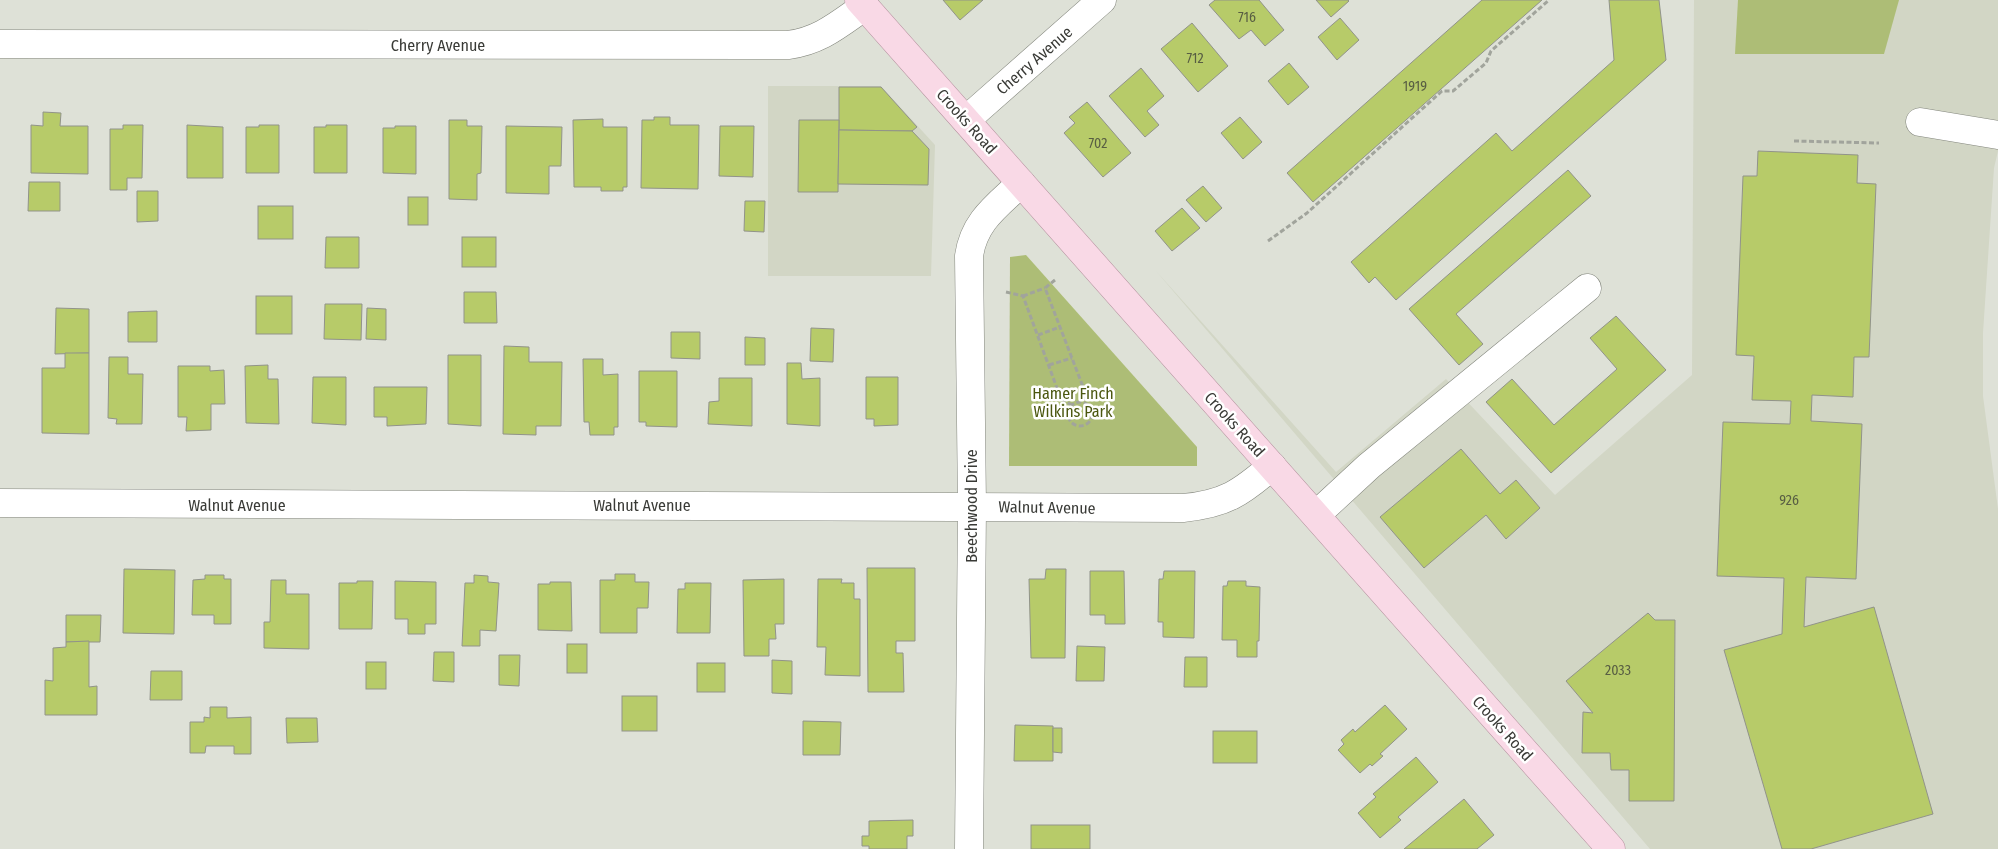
<svg xmlns="http://www.w3.org/2000/svg" width="1998" height="849" viewBox="0 0 1998 849" font-family="'Fira Sans Condensed',sans-serif">
	<style>
		.built { fill: #d2d6c5 }
		.green { fill: #adbd76 }
		.building { fill: #b7cb69; stroke: #91938a }
		.lines { fill: none; stroke-linecap: round; stroke-linejoin: round }
		.minor-casing { stroke: #83867d; stroke-width: 29 }
		.major-casing { stroke: #b3909d; stroke-width: 29 }
		.path { stroke: #a1a49c; stroke-width: 3; stroke-dasharray: 5 2.5; stroke-linecap: butt }
		.minor { stroke: #fff; stroke-width: 28 }
		.major { stroke: #f9d9e6; stroke-width: 28 }
		.labels { text-anchor: middle; stroke-width: 5; stroke-linejoin: round; paint-order: stroke }
		.number-label { font-size: 14px; fill: #585e43 }
		.street-label { font-size: 16px; fill: #393a36; stroke: #fff }
		.park-label { font-size: 16px; fill: #4b570f; stroke: #fff }
	</style>
	<rect width="100%" height="100%" fill="#dee1d7"/>
	<g class="built">
		<polygon points="1694,0 1998,0 1998,151 1994,168 1983,333 1983,396 1998,509 1998,849 1650,849 1156,271 1336,472 1446,379 1555,495 1692,375"/>
		<polygon points="768,86 881,86 935,145 931,276 768,276"/>
	</g>
	<g class="green">
		<polygon points="1738,0 1899,0 1884,54 1735,54"/>
		<polygon points="1026,255 1197,447 1197,466 1009,466 1010,257"/>
	</g>
	<g class="building">
		<polygon points="943,0 983,0 960,20"/>
		<polygon points="1215,0 1259,0 1284,30 1265,46 1251,30 1239,39 1209,5"/>
		<polygon points="1316,0 1348,0 1349,1 1331,17"/>
		<polygon points="1482,0 1542,0 1313,202 1287,173"/>
		<polygon points="1609,0 1659,0 1666,60 1396,300 1375,277 1369,283 1351,262 1496,133 1512,151 1614,60"/>
		<polygon points="1340,18 1359,40 1337,60 1318,37"/>
		<polygon points="1192,23 1228,66 1198,92 1161,49"/>
		<polygon points="1289,63 1309,87 1288,105 1268,81"/>
		<polygon points="1141,68 1164,96 1147,111 1159,125 1145,137 1109,96"/>
		<polygon points="839,87 881,87 917,127 912,131 839,130"/>
		<polygon points="1087,102 1131,153 1103,177 1064,133 1075,123 1069,117"/>
		<polygon points="43,112 61,113 60,126 88,126 88,174 31,173 31,125 43,126"/>
		<polygon points="654,117 670,117 670,125 699,125 698,189 641,188 642,120 654,120"/>
		<polygon points="1240,117 1262,142 1243,159 1221,133"/>
		<polygon points="603,119 603,127 627,127 627,187 623,187 623,191 601,191 601,187 574,187 573,120"/>
		<polygon points="449,120 467,120 467,126 482,126 481,173 477,174 477,200 449,199"/>
		<polygon points="799,120 839,120 838,192 798,192"/>
		<polygon points="123,125 143,125 142,178 127,178 127,190 110,190 110,129 123,129"/>
		<polygon points="187,125 223,127 223,178 187,178"/>
		<polygon points="259,125 279,125 279,173 246,173 246,127 259,127"/>
		<polygon points="326,125 347,125 347,173 314,173 314,127 326,127"/>
		<polygon points="395,126 416,126 416,174 383,173 383,128 395,128"/>
		<polygon points="506,126 562,127 561,166 549,166 549,194 506,193"/>
		<polygon points="720,126 754,126 753,177 719,176"/>
		<polygon points="839,130 912,131 929,149 928,185 838,184"/>
		<polygon points="1758,151 1858,155 1857,183 1876,184 1869,357 1854,357 1853,397 1812,395 1811,421 1862,424 1856,579 1806,577 1804,627 1874,607 1933,814 1811,849 1782,849 1724,650 1782,634 1784,578 1717,576 1723,422 1790,424 1791,401 1752,400 1754,356 1736,355 1743,176 1757,176"/>
		<polygon points="1568,170 1591,196 1456,314 1483,344 1459,365 1409,309"/>
		<polygon points="29,182 60,182 60,211 28,211"/>
		<polygon points="1203,186 1222,208 1206,222 1186,200"/>
		<polygon points="137,191 158,191 158,221 137,222"/>
		<rect x="408" y="197" width="20" height="28"/>
		<polygon points="745,201 765,201 764,232 744,231"/>
		<rect x="258" y="206" width="35" height="33"/>
		<polygon points="1182,208 1200,228 1172,251 1155,231"/>
		<polygon points="326,237 359,237 359,268 325,268"/>
		<rect x="462" y="237" width="34" height="30"/>
		<polygon points="464,292 496,292 497,323 464,323"/>
		<rect x="256" y="296" width="36" height="38"/>
		<polygon points="325,304 362,304 361,340 324,339"/>
		<polygon points="56,308 89,309 89,353 55,354"/>
		<polygon points="367,308 386,309 386,340 366,339"/>
		<polygon points="157,311 157,342 128,342 128,312"/>
		<polygon points="1616,316 1666,370 1551,473 1486,402 1512,379 1554,425 1617,369 1590,338"/>
		<polygon points="811,328 834,329 833,362 810,361"/>
		<polygon points="671,332 700,332 700,359 671,358"/>
		<polygon points="745,337 765,338 765,365 745,365"/>
		<polygon points="504,346 529,347 529,362 562,362 561,426 536,426 536,435 503,434"/>
		<polygon points="65,353 89,353 89,434 42,433 42,368 65,368"/>
		<polygon points="448,355 481,355 481,426 448,424"/>
		<polygon points="109,357 128,357 128,374 143,374 142,424 116,424 117,419 108,418"/>
		<polygon points="583,359 603,359 603,375 618,374 618,427 614,427 614,435 590,435 589,422 584,422"/>
		<polygon points="787,363 801,363 802,379 820,378 820,426 787,424"/>
		<polygon points="268,365 268,379 278,379 279,424 246,423 245,366"/>
		<polygon points="178,366 210,366 210,371 224,370 225,404 211,404 211,430 186,431 187,417 178,417"/>
		<polygon points="639,371 677,371 677,427 646,426 646,422 639,422"/>
		<polygon points="313,377 346,377 346,425 312,423"/>
		<polygon points="866,377 898,377 898,425 874,426 874,419 866,419"/>
		<polygon points="719,378 752,378 752,426 708,424 709,402 719,401"/>
		<polygon points="374,387 427,387 426,424 387,426 387,417 374,417"/>
		<polygon points="1461,449 1500,494 1516,480 1540,508 1506,539 1486,515 1424,568 1380,517"/>
		<polygon points="867,568 915,568 915,641 896,641 896,653 903,653 904,692 868,692"/>
		<polygon points="124,569 175,570 174,634 123,633"/>
		<polygon points="1046,569 1066,569 1065,658 1031,658 1029,579 1045,579"/>
		<polygon points="1090,571 1124,571 1125,624 1105,624 1105,615 1090,615"/>
		<polygon points="1164,571 1195,571 1194,638 1163,637 1163,622 1158,622 1159,579 1163,579"/>
		<polygon points="615,574 635,574 635,582 649,582 648,608 637,608 637,633 600,633 600,580 615,580"/>
		<polygon points="205,575 224,575 224,579 231,579 231,624 214,624 214,615 192,615 193,580 205,579"/>
		<polygon points="474,575 488,576 488,582 499,583 496,631 480,630 480,646 462,646 465,583 474,583"/>
		<polygon points="784,579 784,624 775,624 776,639 769,639 769,656 744,656 743,580"/>
		<polygon points="818,579 842,579 841,583 854,583 854,599 860,599 860,676 825,675 826,647 817,647"/>
		<polygon points="271,580 286,580 286,594 309,594 309,649 264,648 264,622 270,622"/>
		<polygon points="357,581 373,581 372,629 339,629 339,583 357,583"/>
		<polygon points="395,581 436,582 436,624 425,624 425,634 408,634 408,619 395,619"/>
		<polygon points="1228,581 1246,581 1246,586 1260,587 1259,641 1257,641 1257,657 1237,657 1237,640 1222,640 1223,586 1227,586"/>
		<polygon points="550,582 571,582 572,631 538,630 538,584 550,584"/>
		<polygon points="685,583 711,583 710,633 677,633 678,589 685,589"/>
		<polygon points="1648,613 1655,620 1675,620 1674,801 1629,801 1629,770 1611,770 1610,753 1582,753 1583,712 1593,713 1566,681"/>
		<polygon points="66,615 101,615 100,642 66,642"/>
		<polygon points="89,641 89,687 97,686 97,715 45,715 45,680 53,681 53,648 66,647 66,642"/>
		<rect x="567" y="644" width="20" height="29"/>
		<polygon points="1077,646 1105,647 1104,681 1076,681"/>
		<polygon points="434,652 454,652 454,682 433,681"/>
		<polygon points="499,655 520,655 519,686 499,685"/>
		<polygon points="1185,657 1207,657 1207,687 1184,687"/>
		<polygon points="772,660 792,661 792,694 772,693"/>
		<rect x="366" y="662" width="20" height="27"/>
		<rect x="697" y="663" width="28" height="29"/>
		<polygon points="151,671 182,671 182,700 150,700"/>
		<rect x="622" y="696" width="35" height="35"/>
		<polygon points="1385,705 1407,729 1380,754 1383,756 1372,766 1370,764 1360,773 1338,750 1344,744 1341,740 1353,729 1355,732"/>
		<polygon points="210,707 227,707 227,718 251,717 251,754 234,754 234,746 206,746 205,753 190,753 190,722 204,722 204,717 210,718"/>
		<polygon points="286,718 317,718 318,742 287,743"/>
		<polygon points="803,721 841,722 840,755 803,755"/>
		<polygon points="1015,725 1053,726 1053,761 1014,761"/>
		<polygon points="1053,728 1062,728 1062,753 1053,752"/>
		<rect x="1213" y="731" width="44" height="32"/>
		<polygon points="1416,757 1438,782 1398,817 1401,820 1380,838 1358,813 1376,797 1373,794"/>
		<polygon points="1464,799 1494,835 1477,849 1404,849"/>
		<polygon points="913,820 913,836 907,836 907,849 869,849 869,846 862,846 862,836 869,836 869,821"/>
		<rect x="1031" y="825" width="59" height="24"/>
	</g>
	<g class="lines">
		<g class="minor-casing">
			<g id="minor">
				<path d="M0,44L788,45C820,41 839,24 865,6"/>
				<polyline points="966,120 1102,0"/>
				<polyline points="1920,122 1998,135"/>
				<path d="M0,503L1183,508C1225,504 1241,493 1272,466"/>
				<polyline points="1316,515 1369,466 1587,288"/>
				<path d="M969,849L972,506L969,256C974,221 997,206 1021,183"/>
			</g>
		</g>
		<g class="major-casing">
			<polyline id="major" points="859,0 1611,849"/>
		</g>
		<g class="path">
			<polyline points="1794,141 1879,143"/>
			<polyline points="1268,241 1307,213 1442,91 1453,91 1486,63 1491,51 1549,0"/>
			<polyline points="1055,280 1045,288 1085,392 1085,402"/>
			<polyline points="1006,292 1023,296 1061,399 1072,405"/>
			<polyline points="1023,296 1045,288"/>
			<polyline points="1038,335 1060,327"/>
			<polyline points="1049,365 1072,358"/>
			<circle cx="1080" cy="414" r="12"/>
		</g>
		<use href="#minor" class="minor"/>
		<use href="#major" class="major"/>
	</g>
	<g class="labels">
		<g class="number-label">
			<text x="1247" y="22">716</text>
			<text x="1195" y="63">712</text>
			<text x="1415" y="91">1919</text>
			<text x="1098" y="148">702</text>
			<text x="1789" y="505">926</text>
			<text x="1618" y="675">2033</text>
		</g>
		<g class="street-label">
			<text x="438" y="51">Cherry Avenue</text>
			<text transform="translate(1034 60) rotate(-41)" y="6">Cherry Avenue</text>
			<text transform="translate(967 121) rotate(48)" y="6">Crooks Road</text>
			<text transform="translate(1235 424) rotate(48)" y="6">Crooks Road</text>
			<text x="237" y="511">Walnut Avenue</text>
			<text x="642" y="511">Walnut Avenue</text>
			<text transform="translate(971 506) rotate(-90)" y="6">Beechwood Drive</text>
			<text transform="translate(1047 507) rotate(1)" y="6">Walnut Avenue</text>
			<text transform="translate(1503 728) rotate(48)" y="6">Crooks Road</text>
		</g>
		<g class="park-label">
			<text x="1073" y="399">Hamer Finch<tspan x="1073" dy="18">Wilkins Park</tspan></text>
		</g>
	</g>
</svg>
